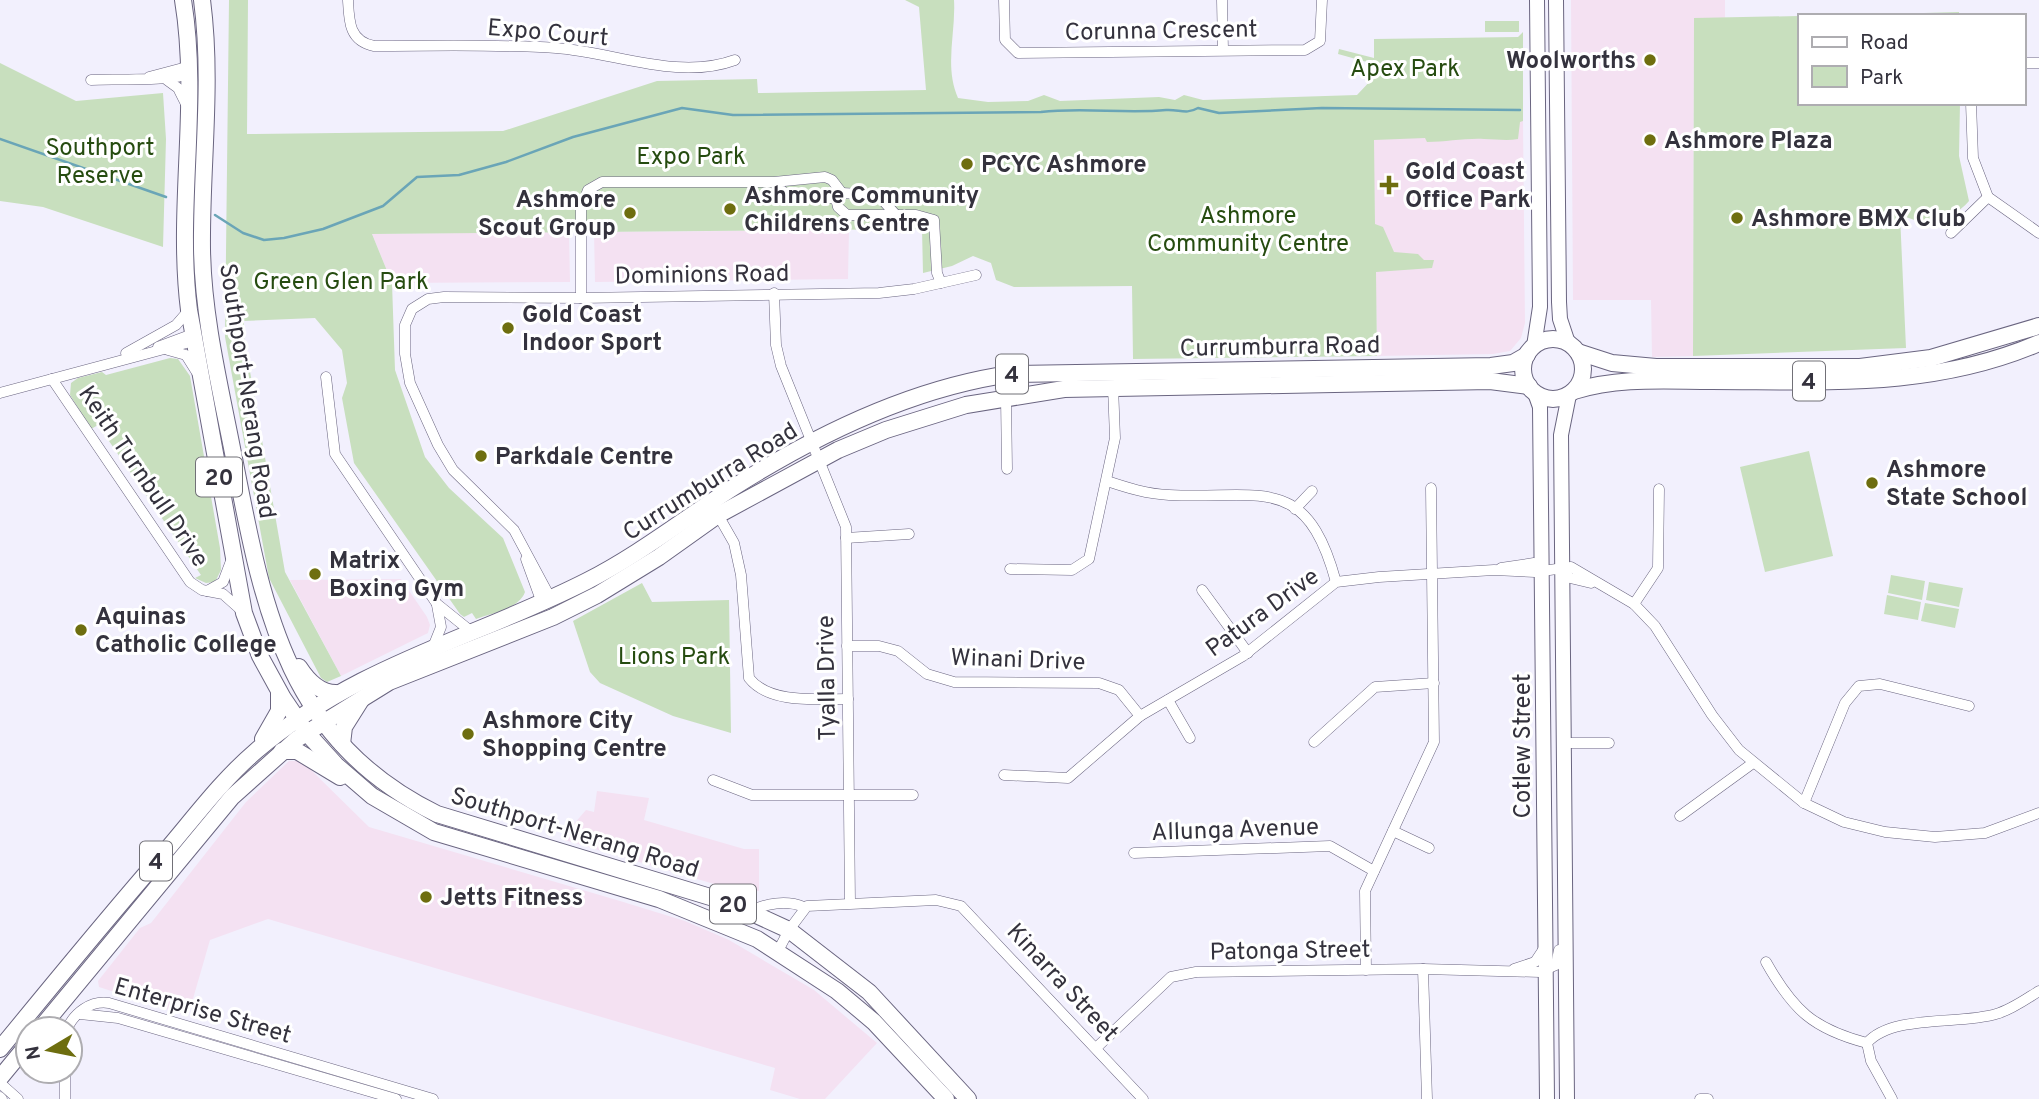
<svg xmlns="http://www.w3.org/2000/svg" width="2039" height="1099" viewBox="0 0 2039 1099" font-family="Overpass,sans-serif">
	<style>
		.commercial { fill: #f4e1f2 }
		.green { fill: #c8dfbe }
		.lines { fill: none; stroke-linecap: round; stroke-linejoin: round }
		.stream { stroke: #6aa5b7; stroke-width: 2.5 }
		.minor-casing { stroke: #6a6580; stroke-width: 11 }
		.secondary-casing { stroke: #6a6580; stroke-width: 16 }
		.primary-casing { stroke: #6a6580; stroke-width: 18 }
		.minor { stroke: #fff; stroke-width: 10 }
		.secondary { stroke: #fff; stroke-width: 14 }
		.primary { stroke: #fff; stroke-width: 16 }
		.poi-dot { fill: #6e6e0f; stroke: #fff; stroke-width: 2.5 }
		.labels { text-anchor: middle; stroke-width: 6; stroke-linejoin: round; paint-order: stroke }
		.shield { fill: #fff; stroke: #717077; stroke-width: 2 }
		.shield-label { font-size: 23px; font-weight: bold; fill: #34323d }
		.street-label { font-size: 24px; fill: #34323d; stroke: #fff }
		.poi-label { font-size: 24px; font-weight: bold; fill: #34323d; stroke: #fff; text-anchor: start }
		.park-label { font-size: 24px; fill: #264c10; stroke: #fff }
	</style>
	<rect width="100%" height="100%" fill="#f2f0fd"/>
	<g class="commercial">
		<polygon points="1571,0 1725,0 1725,18 1694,19 1693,356 1652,357 1651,300 1573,300"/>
		<polygon points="1523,121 1525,323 1521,338 1510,351 1493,354 1377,356 1373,123"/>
		<polygon points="849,230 848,279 595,282 594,232"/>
		<polygon points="569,232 570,282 392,283 372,234"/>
		<polygon points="401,579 427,617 430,625 428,633 341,676 290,580"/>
		<polygon points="289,761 299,761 308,767 369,827 620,901 685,921 729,940 814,990 877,1043 825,1099 800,1099 770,1090 775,1068 268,919 210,940 188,1016 99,987 98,981 140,928 151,923 246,802"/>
		<polygon points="597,791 649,798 644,820 744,849 759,849 759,891 738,891 561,839 586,810 594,812"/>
	</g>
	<g class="green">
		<path d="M229,0H248L247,134L503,131L657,81L757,79L758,93L926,90L919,7L905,0H954C956,33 944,66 958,98L988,102L1028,101L1044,95L1060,101L1159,97L1175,100L1184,95L1203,100L1357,95L1374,77V64L1338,54L1339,49L1374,58V39L1518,37L1523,32V121L1520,122L1518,139C1506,141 1496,139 1484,139C1466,138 1446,142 1427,142L1425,138L1374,140L1375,224L1383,227L1394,252L1418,254L1424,260H1434L1432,268L1376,272L1377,356L1133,359L1132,286L1014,287L996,280L991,263L973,256L952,266L923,273L922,229L372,234L392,283L395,370L425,457L449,488L503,538L525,592C519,609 492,613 476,619L472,613L464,617L460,614L354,463L342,398L347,383L342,350L315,318L244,321V337L285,572L341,676L327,682L321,678L269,578L225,337Z"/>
		<polygon points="1959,12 1959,16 1818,16"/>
		<path d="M1799,16V103H1960L1959,156L1969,201C1959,213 1945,217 1935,227L1900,215L1906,348L1693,356L1694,18Z"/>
		<rect x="1485" y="21" width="34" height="11"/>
		<polygon points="0,63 76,101 163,93 166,139 163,247 43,207 0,201"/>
		<polygon points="170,358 178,359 190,376 220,548 221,570 215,582 206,583 195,578 201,575 98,425 91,429 70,395 71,383 78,378 102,372 106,375"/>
		<polygon points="1809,451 1833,556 1765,572 1740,467"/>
		<polygon points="1891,575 1925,581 1922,600 1888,593"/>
		<polygon points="1929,582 1963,588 1959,607 1926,600"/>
		<polygon points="642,583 652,602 729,600 731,733 673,716 600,683 590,672 573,621"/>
		<polygon points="1887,595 1921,602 1918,620 1884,614"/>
		<polygon points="1925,603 1959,609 1955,628 1921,621"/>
	</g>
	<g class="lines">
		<g class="stream">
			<polyline points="0,139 166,197"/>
			<path d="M215,215L243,233L264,240L284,238L323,229L383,206L417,177L459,175L506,162L573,137L682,108L733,115L1041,112C1082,107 1125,114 1166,110C1179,109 1186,115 1198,108L1219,113L1322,108L1520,110"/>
		</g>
		<g class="minor-casing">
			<g id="minor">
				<path d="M348,0C349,21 349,41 374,46C434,46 495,44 556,48C614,52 678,81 735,60"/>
				<polyline points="1004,0 1005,40 1018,53 1305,50 1320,41 1322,0"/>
				<polyline points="1222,0 1223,50"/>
				<polyline points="2023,63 2039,63"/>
				<path d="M91,80C108,79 183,81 189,73L183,68L149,77"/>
				<polyline points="167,80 178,88 186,104"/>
				<polyline points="1971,103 1973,158 1988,197 2039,233"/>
				<polyline points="842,193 878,195 896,215"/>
				<polyline points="836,198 838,207 847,215 916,215 934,220 937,273 941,283"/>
				<polyline points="1951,233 1988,197"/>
				<polyline points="774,293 776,345 781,366 846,527 850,902"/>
				<path d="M581,298V209L588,190L602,182H774L825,177L832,180L842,193L836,198C812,197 788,204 774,182"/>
				<polyline points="158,347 193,334"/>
				<polyline points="168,350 186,355 196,371"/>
				<polyline points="126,353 176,325 189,310"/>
				<polyline points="326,377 335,454 437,604 473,633"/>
				<polyline points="52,379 190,582 202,590 223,594 241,610"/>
				<polyline points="0,393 194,341"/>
				<polyline points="1006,398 1007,469"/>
				<path d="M1107,481C1128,488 1147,494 1169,495C1260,500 1306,471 1336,582"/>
				<polyline points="1295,509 1312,491"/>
				<path d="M718,515L734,543L741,575L749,678C769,704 817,699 848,699"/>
				<polyline points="846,538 909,534"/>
				<polyline points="526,559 542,603"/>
				<polyline points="1501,568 1534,563 1543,569"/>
				<polyline points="1010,569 1072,570 1089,559 1115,438 1113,386"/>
				<polyline points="1562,570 1570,578 1591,583"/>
				<polyline points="1202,590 1248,653"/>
				<polyline points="207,591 223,582 231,561"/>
				<polyline points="551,599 514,530 453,470 438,445 410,383 405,354 405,325 412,309 428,299 444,297 581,298 879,293 914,289 976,275"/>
				<polyline points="1634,604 1658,568 1659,489"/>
				<polyline points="847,646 879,646 898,651 927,674 954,682 1099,683 1119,690 1140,716"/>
				<polyline points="433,647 441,627 437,605"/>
				<polyline points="1168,700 1190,738"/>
				<polyline points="1314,742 1375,687 1434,683"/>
				<polyline points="1562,743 1609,743"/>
				<polyline points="1004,775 1068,778 1140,716 1243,656 1336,582 1379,577 1494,570 1535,572 1571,567 1634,604 1655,626 1712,715 1739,750 1804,803 1844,822 1885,832 1935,837 1985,833 2039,813"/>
				<polyline points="713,780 752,795 913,795"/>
				<polyline points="1804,803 1845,703 1859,686 1880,684 1969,706"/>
				<polyline points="1680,816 1753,763"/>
				<polyline points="1393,831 1429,848"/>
				<polyline points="1134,853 1330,846 1374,871"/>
				<path d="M749,912C765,903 787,900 804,907"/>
				<polyline points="778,951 789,930 807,906 936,900 961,906 1143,1099"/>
				<path d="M1766,962C1793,1010 1813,1029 1867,1043"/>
				<polyline points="1423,969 1427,1099"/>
				<polyline points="1514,969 1535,962 1543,950"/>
				<polyline points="1366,970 1365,891 1434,742 1431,488"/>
				<polyline points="80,1014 118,1018 396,1099"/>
				<path d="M67,1029C74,1013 91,1000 109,1003L433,1099"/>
				<polyline points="1096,1048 1171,977 1196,972 1423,969 1540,972 1556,965 1559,950"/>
				<polyline points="65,1071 65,1099"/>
				<polyline points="0,1083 18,1099"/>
				<polyline points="0,1097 2,1099"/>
				<polyline points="1700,1099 1708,1099"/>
				<path d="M1892,1099L1871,1061L1867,1043C1892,1014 1961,1025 1996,1014C2011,1010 2026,999 2039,991"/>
			</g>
		</g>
		<g class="secondary-casing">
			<g id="secondary">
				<polyline points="1556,0 1559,302 1560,319 1568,343"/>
				<polyline points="1534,346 1540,307 1537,0"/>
				<polyline points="1535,393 1540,407 1547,1099"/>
				<polyline points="1567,1099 1561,435 1569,395"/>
			</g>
		</g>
		<g class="primary-casing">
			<g id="primary">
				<path d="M183,0C200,103 176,207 189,310L244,613L260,656L283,698L306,732L336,765L372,796L434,832L659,899L757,939L837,991L874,1022L946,1099"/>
				<path d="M202,0C213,83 201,166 202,249C203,316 219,382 232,448C262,601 282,738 437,814L730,903L789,930L869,992L968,1099"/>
				<circle cx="1553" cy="369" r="30"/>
				<polyline points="1578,352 1612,363 1656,367 1860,367 1931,358 2039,326"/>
				<path d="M1574,391C1620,377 1665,381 1712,381C1826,381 1932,389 2039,343"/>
				<path d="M299,667C308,681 320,693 336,693"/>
				<polyline points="263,739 279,711 279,692"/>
				<polyline points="342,744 344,727 361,700"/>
				<polyline points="282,751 297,751 340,777"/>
				<polyline points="40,1029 232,797 297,739 389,682 553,617 597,595 659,557 718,515 838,450 886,430 966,405 1064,389 1490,381 1529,386"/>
				<path d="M0,1049C54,983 108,917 164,853C194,818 221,781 256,751C358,664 471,640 587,581C640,554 685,518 734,487C816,435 913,388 1010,374L1491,366L1513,363L1527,355"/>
				<polyline points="0,1078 28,1044"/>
			</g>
		</g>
		<use href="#minor" class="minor"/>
		<use href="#secondary" class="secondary"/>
		<use href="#primary" class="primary"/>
	</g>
	<g class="poi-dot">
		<circle cx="1650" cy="60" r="7"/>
		<circle cx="1650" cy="140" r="7"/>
		<circle cx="967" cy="164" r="7"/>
		<path d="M1385.5 174.5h7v7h7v7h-7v7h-7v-7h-7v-7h7z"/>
		<circle cx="730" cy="209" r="7"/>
		<circle cx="630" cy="213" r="7"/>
		<circle cx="1737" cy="218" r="7"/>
		<circle cx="508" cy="328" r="7"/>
		<circle cx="481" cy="456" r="7"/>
		<circle cx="1872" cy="483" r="7"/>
		<circle cx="315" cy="574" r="7"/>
		<circle cx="81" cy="630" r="7"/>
		<circle cx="468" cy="734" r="7"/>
		<circle cx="426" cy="897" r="7"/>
	</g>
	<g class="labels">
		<g class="shield">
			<rect x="996" y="354.5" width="32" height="39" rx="5"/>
			<rect x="1793" y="361.5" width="32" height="39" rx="5"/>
			<rect x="196" y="457.5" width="46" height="39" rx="5"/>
			<rect x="140" y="841.5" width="32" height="39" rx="5"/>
			<rect x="710" y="884.5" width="46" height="39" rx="5"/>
		</g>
		<g class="shield-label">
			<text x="1012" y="382">4</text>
			<text x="1809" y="389">4</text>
			<text x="219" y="485">20</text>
			<text x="156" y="869">4</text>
			<text x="733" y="912">20</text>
		</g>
		<g class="street-label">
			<text transform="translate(1161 30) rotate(-1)" y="8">Corunna Crescent</text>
			<text transform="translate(548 32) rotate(5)" y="8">Expo Court</text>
			<text transform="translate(702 274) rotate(-1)" y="8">Dominions Road</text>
			<text transform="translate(1280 346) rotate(-1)" y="8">Currumburra Road</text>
			<text transform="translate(248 391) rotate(81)" y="8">Southport-Nerang Road</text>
			<text transform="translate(144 476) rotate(56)" y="8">Keith Turnbull Drive</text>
			<text transform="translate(710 481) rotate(-32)" y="8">Currumburra Road</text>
			<text transform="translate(1262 612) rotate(-36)" y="8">Patura Drive</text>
			<text transform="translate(1018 659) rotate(2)" y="8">Winani Drive</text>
			<text transform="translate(826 678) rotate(-91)" y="8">Tyalla Drive</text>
			<text transform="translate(1522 746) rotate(-90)" y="8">Cotlew Street</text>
			<text transform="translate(1235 829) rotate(-2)" y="8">Allunga Avenue</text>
			<text transform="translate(575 832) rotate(17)" y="8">Southport-Nerang Road</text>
			<text transform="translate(1290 950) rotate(-1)" y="8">Patonga Street</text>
			<text transform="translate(1063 982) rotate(47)" y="8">Kinarra Street</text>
			<text transform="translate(203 1010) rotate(16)" y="8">Enterprise Street</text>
		</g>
		<g class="poi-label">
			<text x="1636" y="68" text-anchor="end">Woolworths</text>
			<text x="1664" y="148">Ashmore Plaza</text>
			<text x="981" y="172">PCYC Ashmore</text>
			<text x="1405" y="179">Gold Coast<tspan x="1405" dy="28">Office Park</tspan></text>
			<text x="744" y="203">Ashmore Community<tspan x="744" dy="28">Childrens Centre</tspan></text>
			<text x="616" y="207" text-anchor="end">Ashmore<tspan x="616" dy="28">Scout Group</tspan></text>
			<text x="1751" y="226">Ashmore BMX Club</text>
			<text x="522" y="322">Gold Coast<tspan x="522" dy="28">Indoor Sport</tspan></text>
			<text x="495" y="464">Parkdale Centre</text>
			<text x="1886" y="477">Ashmore<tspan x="1886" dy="28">State School</tspan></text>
			<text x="329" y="568">Matrix<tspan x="329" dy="28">Boxing Gym</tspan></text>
			<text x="95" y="624">Aquinas<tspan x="95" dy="28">Catholic College</tspan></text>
			<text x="482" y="728">Ashmore City<tspan x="482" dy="28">Shopping Centre</tspan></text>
			<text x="440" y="905">Jetts Fitness</text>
		</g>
		<g class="park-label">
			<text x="1405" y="76">Apex Park</text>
			<text x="100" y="155">Southport<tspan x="100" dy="28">Reserve</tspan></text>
			<text x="691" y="164">Expo Park</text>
			<text x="1248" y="223">Ashmore<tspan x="1248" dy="28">Community Centre</tspan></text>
			<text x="341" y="289">Green Glen Park</text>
			<text x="674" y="664">Lions Park</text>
		</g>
	</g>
	<rect x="1798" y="14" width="228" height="91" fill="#ffffff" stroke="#aeadb1" stroke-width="2"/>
	<rect x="1812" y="37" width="35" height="10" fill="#ffffff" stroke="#aeadb1" stroke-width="2"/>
	<text x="1860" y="49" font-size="21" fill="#34323d">Road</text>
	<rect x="1812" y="66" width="35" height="21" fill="#c8dfbe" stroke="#aeadb1" stroke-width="2"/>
	<text x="1860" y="84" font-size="21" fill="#34323d">Park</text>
	<g transform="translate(49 1050) rotate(260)"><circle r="33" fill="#ffffff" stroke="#aeadb1" stroke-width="2"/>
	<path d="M0-5L12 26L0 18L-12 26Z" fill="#6e6e0f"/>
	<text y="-10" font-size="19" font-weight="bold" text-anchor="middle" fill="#34323d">N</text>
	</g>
</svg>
